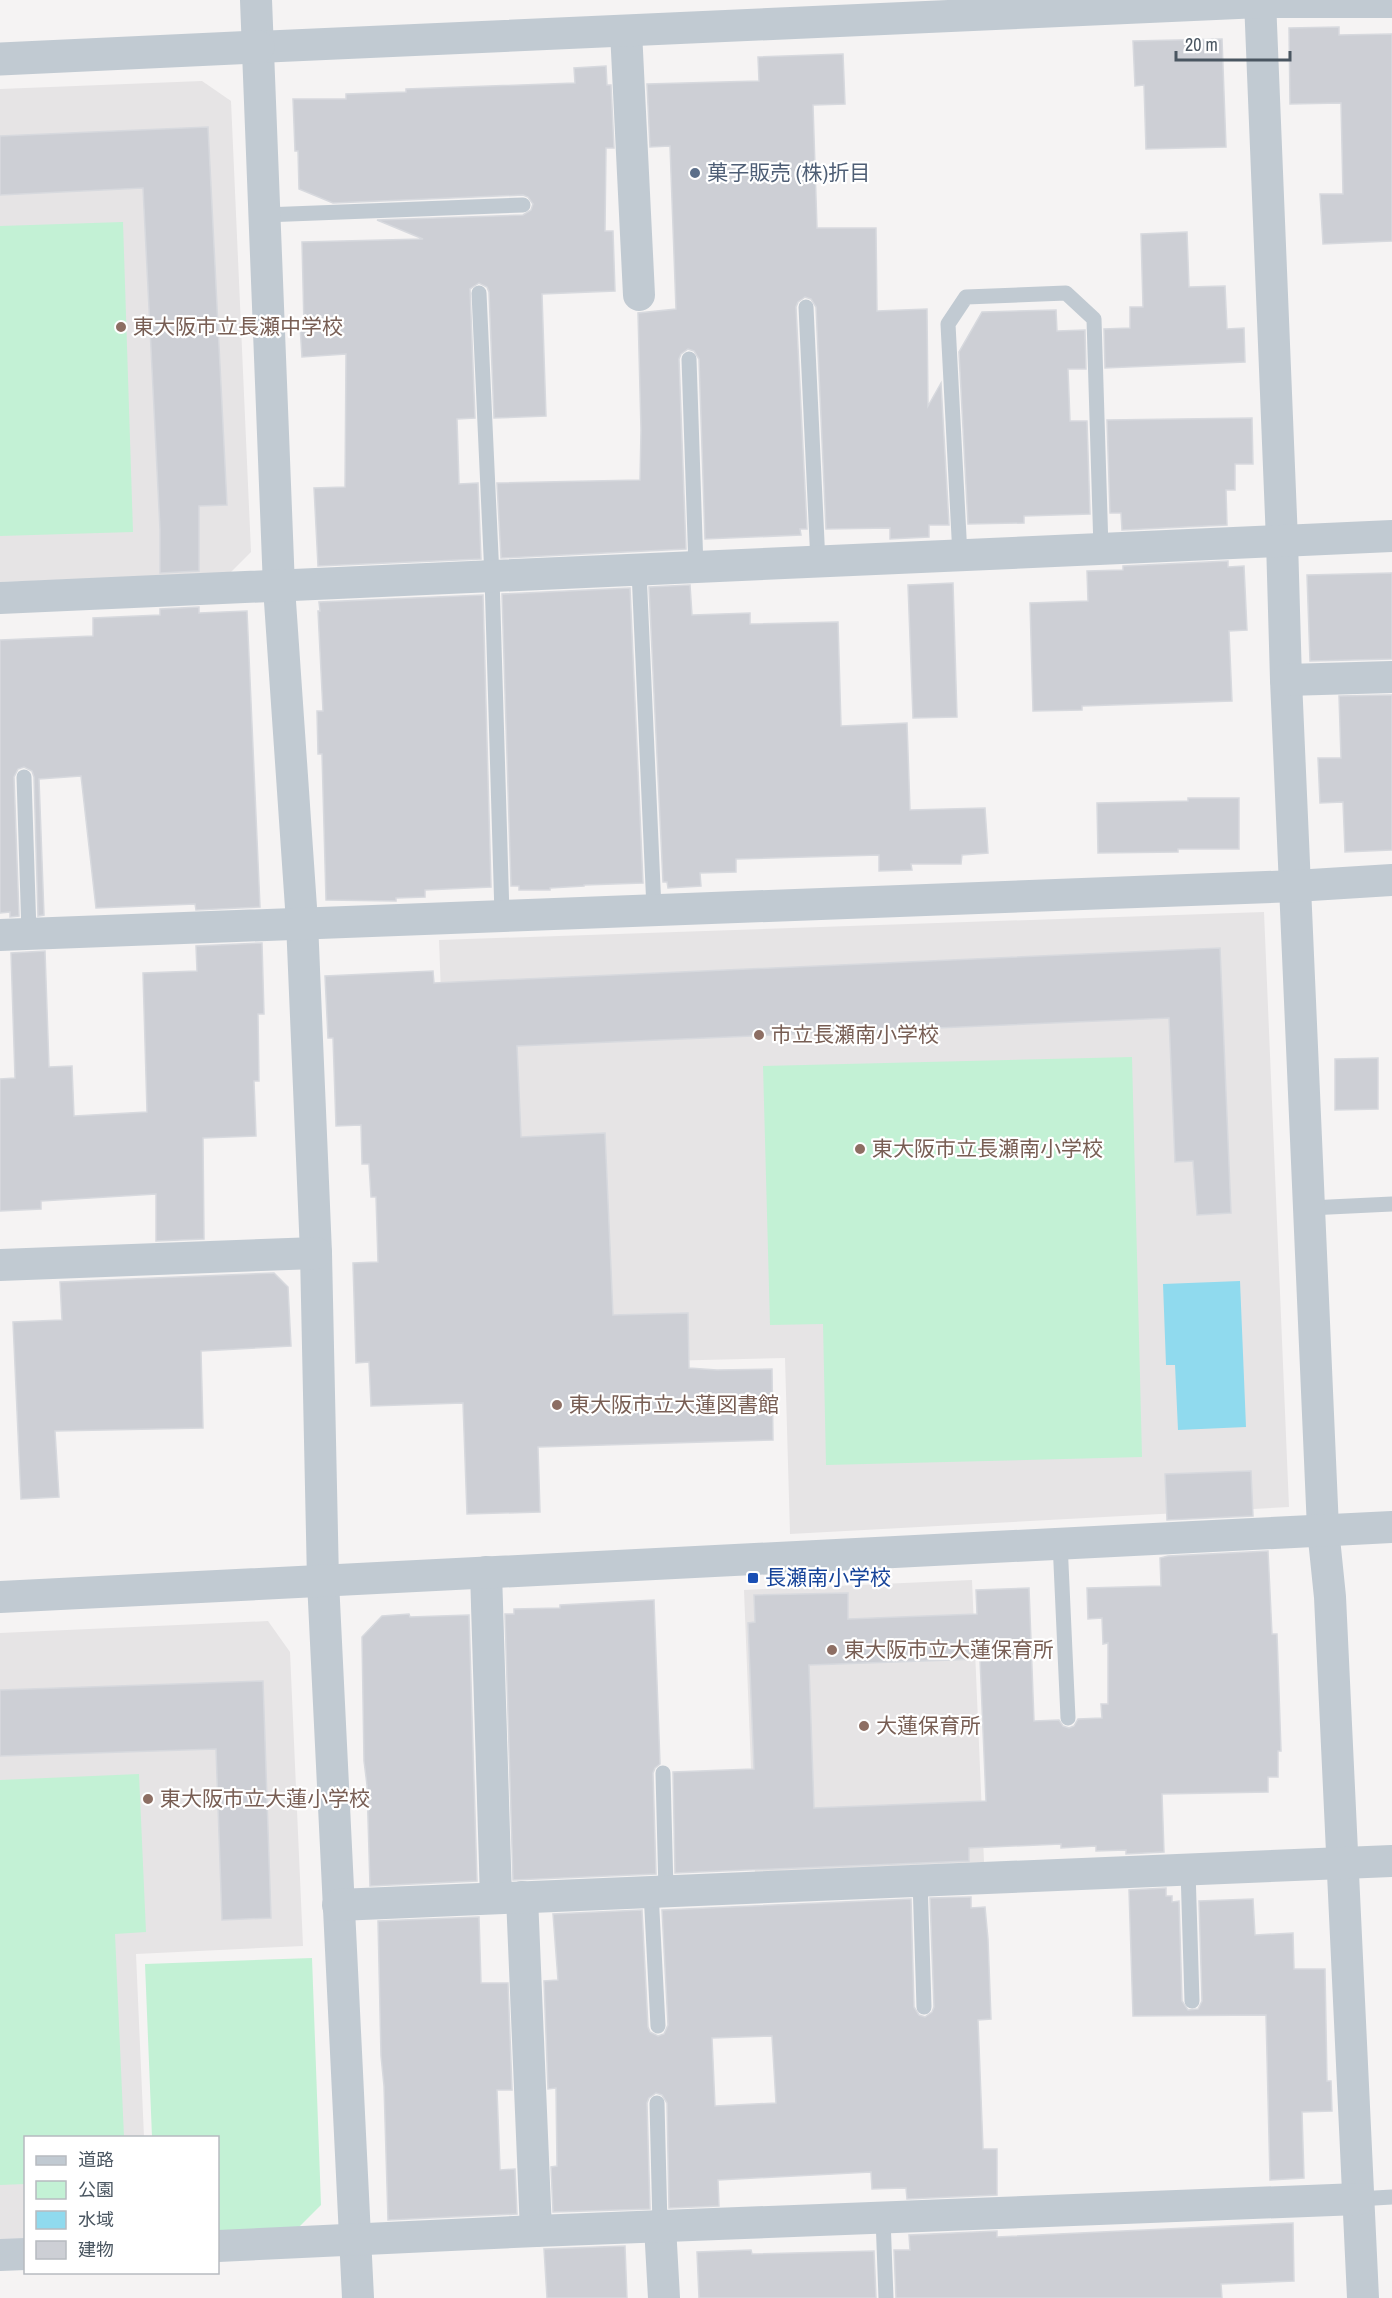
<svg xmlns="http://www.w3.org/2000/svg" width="1392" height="2298" viewBox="0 0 1392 2298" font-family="'Archivo Narrow','Noto Sans JP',sans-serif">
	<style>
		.education { fill: #e6e4e5 }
		.green { fill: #c3f1d5 }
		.water { fill: #90daee }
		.building { fill: #cdcfd5; stroke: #d7d9de; stroke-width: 1.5; fill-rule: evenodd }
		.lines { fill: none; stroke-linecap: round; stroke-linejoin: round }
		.service { stroke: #c1cad2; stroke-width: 15 }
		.minor { stroke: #c1cad2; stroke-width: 32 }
		.tertiary { stroke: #c1cad2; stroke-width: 33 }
		.service-dot { fill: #5c6f8a; stroke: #fff; stroke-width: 2 }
		.education-dot { fill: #8d6e63; stroke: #fff; stroke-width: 2 }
		.transit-dot { fill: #1a4fb4; stroke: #fff; stroke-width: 2 }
		.labels { text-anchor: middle; stroke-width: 4.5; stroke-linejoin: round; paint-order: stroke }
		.service-label { font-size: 21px; fill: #4e5e75; stroke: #fff; text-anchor: start }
		.education-label { font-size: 21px; fill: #785e54; stroke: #fff; text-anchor: start }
		.transit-label { font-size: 21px; fill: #164399; stroke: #fff; text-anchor: start }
	</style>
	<rect width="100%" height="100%" fill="#f5f3f3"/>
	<g class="education">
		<polygon points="202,81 231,101 251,552 229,574 0,582 0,89"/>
		<polygon points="1264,912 1289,1507 790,1534 785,1358 455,1366 439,940"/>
		<polygon points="972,1580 984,1862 755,1872 744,1590"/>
		<polygon points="268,1621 290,1652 303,1946 136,1954 144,2137 26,2138 25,2243 0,2244 0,1633"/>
	</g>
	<g class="green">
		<polygon points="123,222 133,532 0,536 0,226"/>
		<polygon points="1132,1057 1142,1457 826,1465 823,1324 770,1325 763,1066"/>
		<polygon points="139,1774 146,1932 115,1934 124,2137 26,2138 25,2184 0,2185 0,1780"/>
		<polygon points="312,1958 321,2205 298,2228 218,2231 218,2138 152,2137 145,1964"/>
	</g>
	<polygon class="water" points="1240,1281 1246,1427 1178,1430 1175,1365 1166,1365 1163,1284"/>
	<g class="building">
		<polygon points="1339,27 1339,35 1392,34 1392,241 1323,244 1320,194 1343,194 1341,103 1290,104 1289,28"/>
		<polygon points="1222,39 1226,147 1146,149 1144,85 1135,86 1133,41"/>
		<polygon points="843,54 845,104 813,105 817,228 876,228 877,311 927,309 928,406 941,383 949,525 929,525 929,537 890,539 890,528 826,529 816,307 811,299 805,297 798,302 796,307 807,529 800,529 801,535 705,539 699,359 694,351 688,349 681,354 679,359 686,549 501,558 497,483 640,480 641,430 638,313 676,309 670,146 650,147 647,84 759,81 758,57"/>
		<polygon points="606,66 607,85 611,85 614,148 606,148 605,231 613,231 615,291 542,294 546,416 494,418 489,292 487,287 479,283 470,289 475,418 457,419 459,484 478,483 481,559 318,566 314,488 345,487 346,354 302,357 300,326 304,326 302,242 423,239 377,220 523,215 531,210 533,204 528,197 523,195 333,203 299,189 298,151 295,151 293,99 346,99 346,94 406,92 406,89 575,83 574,68"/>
		<polygon points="208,127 227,505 199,506 199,571 160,573 160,529 143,188 0,195 0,136"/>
		<polygon points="1187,232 1189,287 1225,286 1227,329 1244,328 1245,362 1105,368 1104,329 1130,328 1130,307 1143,307 1141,234"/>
		<polygon points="1056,310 1057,331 1085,330 1086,369 1068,369 1070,421 1087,421 1090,514 1024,516 1024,523 968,524 959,352 982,312"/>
		<polygon points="1252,418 1253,464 1235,464 1235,490 1226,490 1227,525 1122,530 1121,513 1110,513 1107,420"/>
		<polygon points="1228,561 1228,567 1244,566 1247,630 1229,631 1232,701 1082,706 1082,710 1033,711 1030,603 1088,601 1087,571 1123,570 1123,566"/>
		<polygon points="1392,573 1392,659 1310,661 1307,575"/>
		<polygon points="953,583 957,717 913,718 908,585"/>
		<polygon points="690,585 692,615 750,613 750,624 838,622 841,726 907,723 910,810 985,808 988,853 962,855 961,864 911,864 912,870 879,871 879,855 736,859 736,872 700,873 701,886 668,888 667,882 663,882 649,587"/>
		<polygon points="630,588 643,883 584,885 584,886 550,888 550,890 519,890 519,886 511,886 502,594"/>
		<polygon points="483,595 491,887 425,890 425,897 396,898 396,901 326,900 322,754 318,754 317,711 323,711 318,611 320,611 319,602"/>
		<polygon points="199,607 199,613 247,611 260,907 196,910 195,904 96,908 81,776 39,779 44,915 38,916 34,777 32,771 24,767 18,769 14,777 19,916 10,917 10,912 0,913 0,640 93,636 93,618 160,615 160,609"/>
		<polygon points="1392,695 1392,850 1345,852 1343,802 1320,803 1318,758 1341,758 1339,696"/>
		<polygon points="1188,798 1239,798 1239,849 1178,849 1178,852 1098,853 1097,803 1188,801"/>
		<polygon points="262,943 264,1014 258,1014 259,1081 254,1081 256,1136 203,1138 204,1239 156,1241 156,1194 41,1201 41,1209 0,1211 0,1079 15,1078 11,953 45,951 49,1067 72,1066 74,1116 147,1112 143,973 197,971 196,946"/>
		<polygon points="1220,948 1231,1213 1197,1215 1193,1161 1175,1162 1169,1018 517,1046 521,1137 605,1133 613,1315 688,1313 689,1368 717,1370 772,1369 773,1440 538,1447 540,1512 467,1514 463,1403 371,1406 369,1362 356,1363 353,1263 378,1262 376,1197 371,1197 369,1164 362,1164 361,1125 336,1126 333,1038 328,1038 325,976 433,971 434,983"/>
		<polygon points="1378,1058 1378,1109 1335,1110 1335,1059"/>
		<polygon points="274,1273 288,1287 291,1346 201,1351 203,1428 55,1431 59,1497 21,1499 13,1322 62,1320 60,1282"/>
		<polygon points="1251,1471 1253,1516 1167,1520 1165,1474"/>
		<path d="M1268,1551L1272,1634H1277L1281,1751H1278V1777H1268V1792L1162,1794L1164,1852L1126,1854V1850L1096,1851V1846L1061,1848V1844L969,1848V1861L675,1873L673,1772L754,1769L748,1623L755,1622L754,1595L848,1593V1619L977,1614L976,1590L1029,1588L1034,1721L1059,1720L1063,1726L1069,1728L1074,1726L1078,1719L1102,1718L1101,1704H1108V1643L1103,1644L1102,1618L1088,1619L1087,1588L1161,1586L1160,1558L1168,1556ZM980,1659L986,1801L814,1808L809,1665Z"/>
		<polygon points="654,1600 660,1764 655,1768 653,1773 656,1874 513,1880 505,1614 514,1614 514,1609 560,1608 560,1605"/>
		<polygon points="409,1614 410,1617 469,1615 477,1881 370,1886 367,1785 364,1761 362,1637 382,1616"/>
		<polygon points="263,1681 271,1918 222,1920 216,1749 0,1756 0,1690"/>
		<polygon points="1166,1888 1166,1896 1172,1896 1172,1902 1179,1901 1182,2001 1188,2010 1198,2009 1202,2001 1199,1901 1253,1899 1255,1935 1293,1933 1294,1969 1325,1969 1327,2081 1331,2081 1332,2111 1302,2112 1304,2178 1270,2180 1266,2015 1133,2016 1129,1890"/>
		<path d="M971,1897V1908L985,1907L988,1939L991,2019L978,2020L983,2149H997V2195L907,2199L906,2188L872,2189L871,2172L718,2180L719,2206L669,2208L667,2103L662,2095L656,2093L649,2098L647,2103L650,2209L553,2212L551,2167L557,2166L556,2088L548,2089L544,1981L558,1980L553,1914L642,1910L648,2027L650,2032L658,2036L664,2034L668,2025L662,1910L911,1899L914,2007L919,2015L925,2017L932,2012L934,2007L930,1898ZM772,2036L776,2103L715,2106L712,2038Z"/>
		<polygon points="479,1917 481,1983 508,1983 512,2090 497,2090 500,2170 515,2169 517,2214 388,2220 384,2086 381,2056 378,1921"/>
		<polygon points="1293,2223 1294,2281 1221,2284 1222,2298 896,2298 894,2250 910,2250 909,2235 997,2231 997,2237"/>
		<polygon points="625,2246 627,2298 547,2298 544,2249"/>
		<polygon points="751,2250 752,2254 874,2251 876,2298 699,2298 697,2252"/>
	</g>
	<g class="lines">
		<g class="service">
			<polyline points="264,215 523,205"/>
			<polyline points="479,293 492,577 502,915"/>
			<polyline points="806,307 818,563"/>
			<polyline points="689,359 696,568"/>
			<polyline points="960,556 948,324 966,297 1066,293 1094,319 1101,549"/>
			<polyline points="639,571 654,909"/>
			<polyline points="24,777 29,933"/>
			<polyline points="1309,1208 1392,1204"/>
			<polyline points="1060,1542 1068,1718"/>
			<polyline points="663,1773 666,1891"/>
			<polyline points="1188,1870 1192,2001"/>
			<polyline points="920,1880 924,2007"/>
			<polyline points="651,1892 658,2026"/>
			<polyline points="657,2103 660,2226"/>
			<polyline points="1358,2199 1392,2197"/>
			<polyline points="883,2218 886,2298"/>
		</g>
		<g class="minor">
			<polyline points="256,0 279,587 302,922 316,1253 323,1581 358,2298"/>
			<polyline points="1260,0 1282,541 1286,680 1323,1529 1330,1597 1363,2298"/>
			<polyline points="626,31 639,295"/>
			<polyline points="258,47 1260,2 1392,2"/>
			<polyline points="0,598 1392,536"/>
			<polyline points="1286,680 1392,677"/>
			<polyline points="0,935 1295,886 1392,880"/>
			<polyline points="0,1265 316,1253"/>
			<polyline points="486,1572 496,1898"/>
			<polyline points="0,1597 1392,1527"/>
			<polyline points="522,1897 536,2231"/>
			<polyline points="338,1905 1392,1861"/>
			<polyline points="660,2226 664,2298"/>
			<polyline points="218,2246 536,2231 1358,2199"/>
			<polyline points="0,2255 26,2254"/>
		</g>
		<polyline class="tertiary" points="0,59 258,47"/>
	</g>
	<circle class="service-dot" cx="695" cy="173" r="6"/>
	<g class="education-dot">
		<circle cx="121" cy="327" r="6"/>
		<circle cx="759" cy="1035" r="6"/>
		<circle cx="860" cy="1149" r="6"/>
		<circle cx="557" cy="1405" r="6"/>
		<circle cx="832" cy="1650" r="6"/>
		<circle cx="864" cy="1726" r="6"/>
		<circle cx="148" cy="1799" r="6"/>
	</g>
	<rect class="transit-dot" x="747" y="1572" width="12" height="12" rx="3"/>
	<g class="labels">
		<g class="service-label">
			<text x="707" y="180">菓子販売 (株)折目</text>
		</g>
		<g class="education-label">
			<text x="133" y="334">東大阪市立長瀬中学校</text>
			<text x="771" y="1042">市立長瀬南小学校</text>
			<text x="872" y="1156">東大阪市立長瀬南小学校</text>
			<text x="569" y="1412">東大阪市立大蓮図書館</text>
			<text x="844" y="1657">東大阪市立大蓮保育所</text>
			<text x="876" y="1733">大蓮保育所</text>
			<text x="160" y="1806">東大阪市立大蓮小学校</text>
		</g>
		<g class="transit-label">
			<text x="765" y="1585">長瀬南小学校</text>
		</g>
	</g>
	<rect x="24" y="2136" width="195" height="138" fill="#ffffff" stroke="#b7bbc0" stroke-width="1.5"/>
	<rect x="36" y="2156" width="30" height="9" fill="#c1cad2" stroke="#b7bbc0" stroke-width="1.5"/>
	<text x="78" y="2166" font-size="18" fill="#4a5661">道路</text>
	<rect x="36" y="2181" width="30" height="18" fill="#c3f1d5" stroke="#b7bbc0" stroke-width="1.5"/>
	<text x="78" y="2196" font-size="18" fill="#4a5661">公園</text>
	<rect x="36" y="2211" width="30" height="18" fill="#90daee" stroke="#b7bbc0" stroke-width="1.5"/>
	<text x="78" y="2226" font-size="18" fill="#4a5661">水域</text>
	<rect x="36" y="2241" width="30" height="18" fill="#cdcfd5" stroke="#b7bbc0" stroke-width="1.5"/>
	<text x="78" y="2256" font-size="18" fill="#4a5661">建物</text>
	<path d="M1176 51v9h114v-9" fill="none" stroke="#4a5661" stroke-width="3"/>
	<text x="1185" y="51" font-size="18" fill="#4a5661" stroke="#ffffff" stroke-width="4.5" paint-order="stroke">20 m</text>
</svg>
